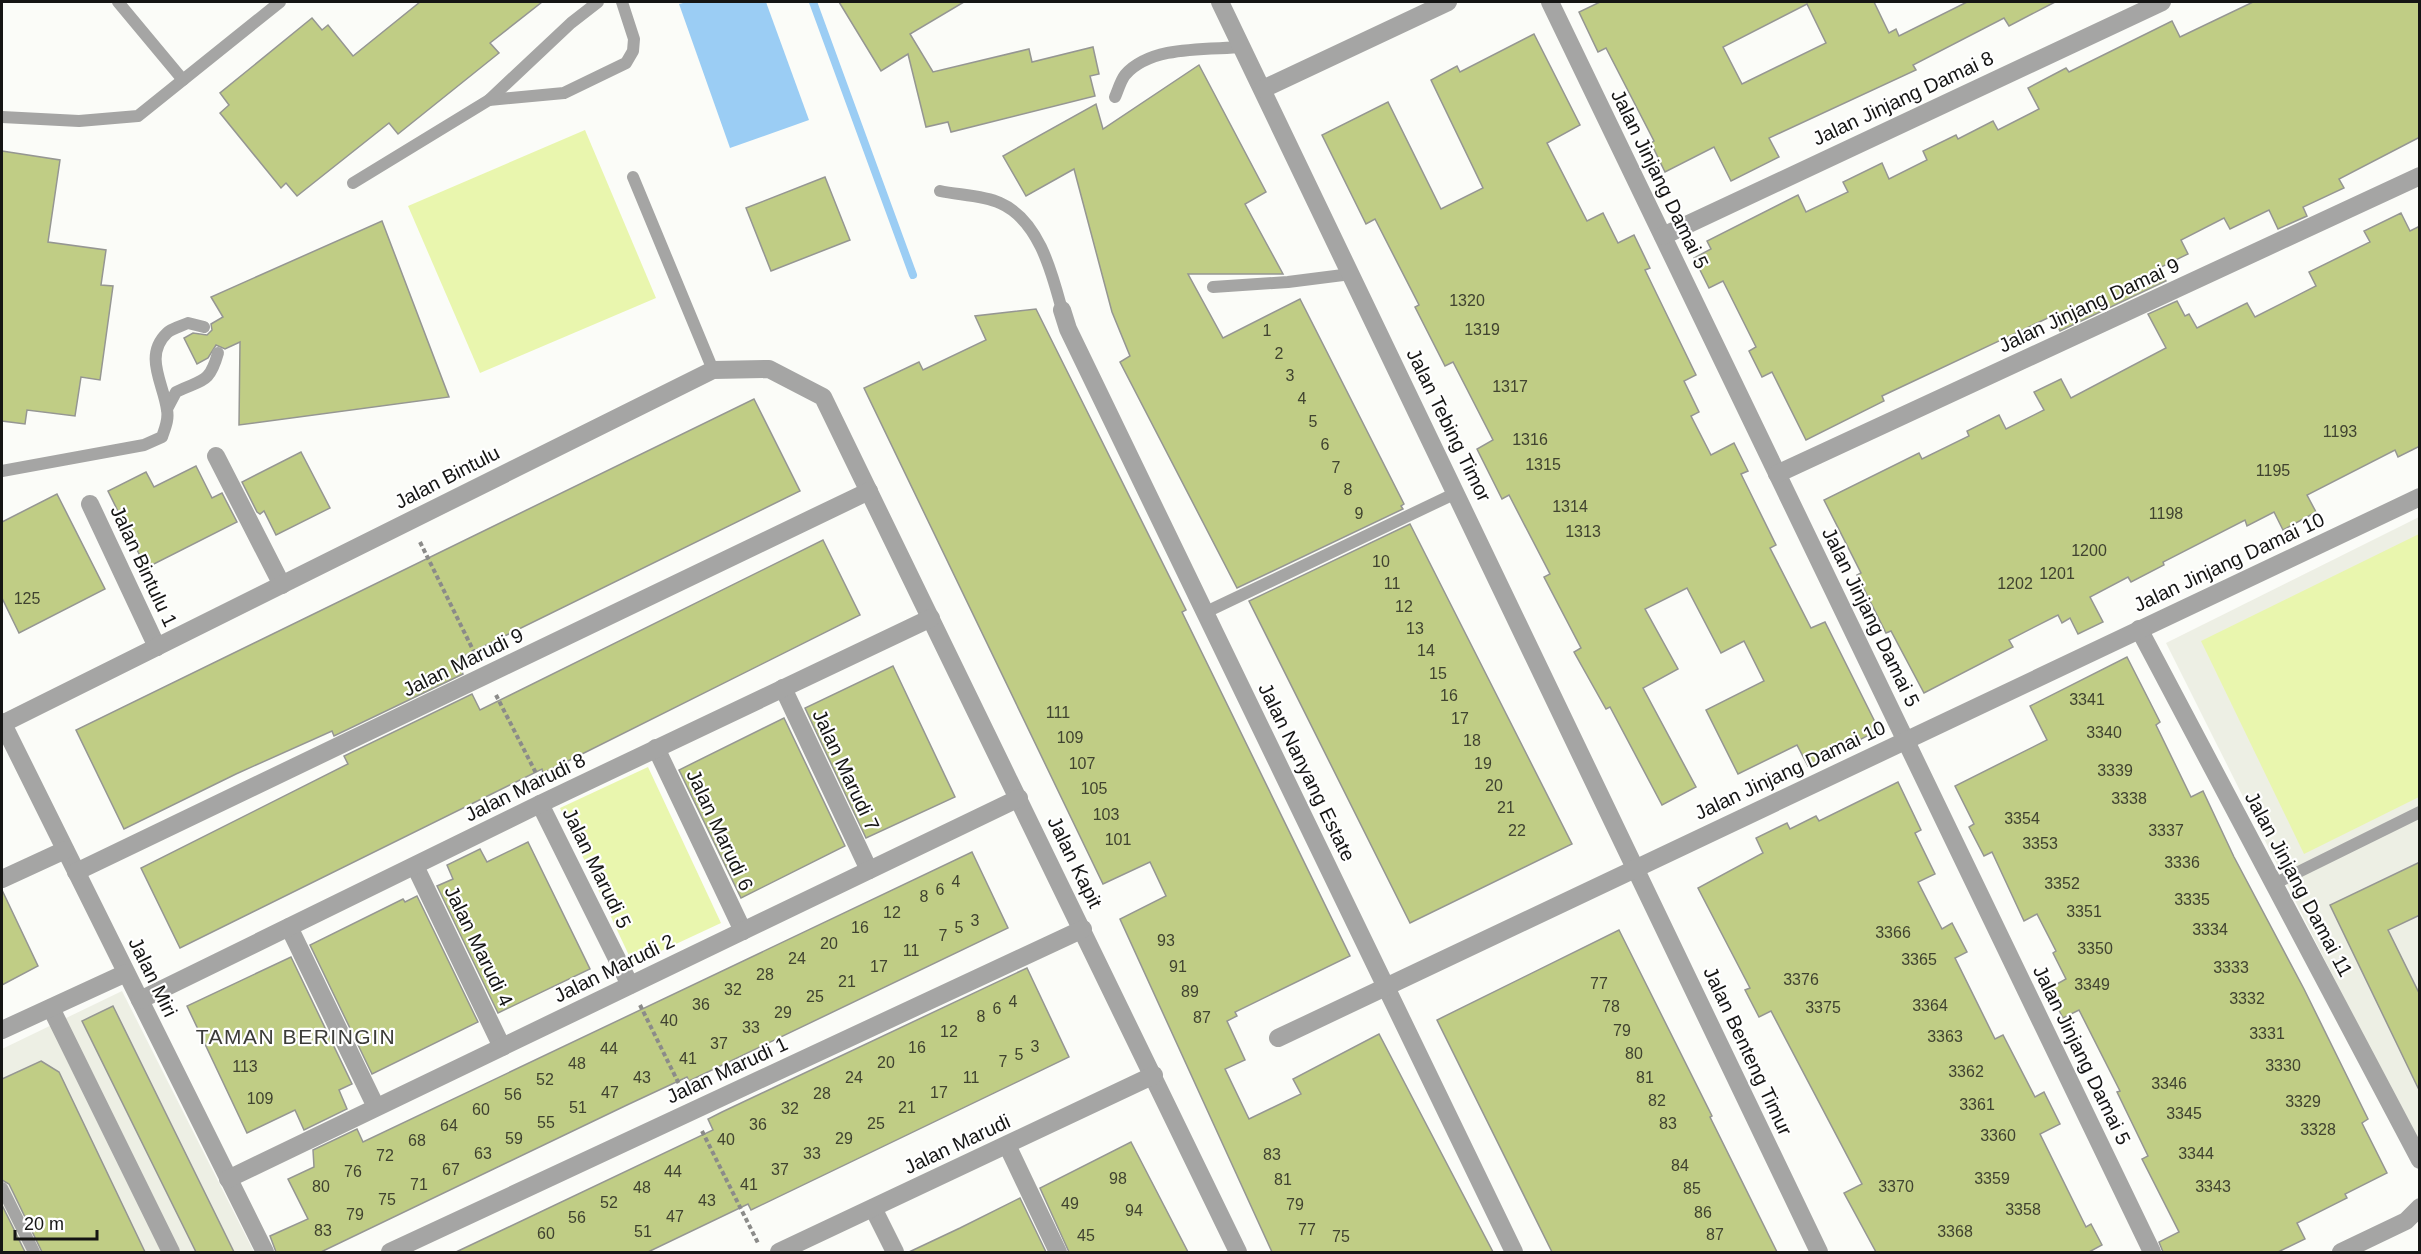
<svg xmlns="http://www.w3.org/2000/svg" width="2421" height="1254" viewBox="0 0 2421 1254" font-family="Arial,sans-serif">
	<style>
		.built { fill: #edefe4 }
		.green { fill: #e9f6ae }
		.water { fill: #9bcdf4 }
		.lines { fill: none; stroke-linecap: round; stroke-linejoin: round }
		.stream { stroke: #9bcdf4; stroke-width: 8 }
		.building { fill: #c0cd85; stroke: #959692; stroke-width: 1.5; fill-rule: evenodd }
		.path { stroke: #8b8b89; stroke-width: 4; stroke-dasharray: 4.5 3; stroke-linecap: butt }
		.lane { stroke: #a5a5a4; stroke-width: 12 }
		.street { stroke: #a5a5a4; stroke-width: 18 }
		.labels { text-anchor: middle; stroke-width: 4.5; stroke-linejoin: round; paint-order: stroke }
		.number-label { font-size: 16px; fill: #404330 }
		.street-label { font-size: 20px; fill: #151514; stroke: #fff }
		.neighbourhood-label { font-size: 21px; letter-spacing: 1.5px; fill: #3c3c39; stroke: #fff }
	</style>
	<rect width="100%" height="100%" fill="#fbfcf8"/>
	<g class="built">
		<polygon points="2419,517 2419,1148 2166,643"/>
		<polygon points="122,991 254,1252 2,1252 2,1049"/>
	</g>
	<g class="green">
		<polygon points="585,130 656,298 480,373 408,206"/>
		<polygon points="2419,534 2419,797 2304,854 2201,641"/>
		<polygon points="648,767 721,923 633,964 560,808"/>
	</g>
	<polygon class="water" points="687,2 766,2 809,120 730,148 679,4"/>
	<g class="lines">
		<polyline class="stream" points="813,2 913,275"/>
	</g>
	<g class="building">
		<polygon points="420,2 542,2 490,43 499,53 398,134 389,123 297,196 286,183 281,188 220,113 229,105 220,93 312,18 322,30 328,25 353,56"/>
		<polygon points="839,2 964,2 910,34 933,72 1029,49 1032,62 1093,47 1099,74 1090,76 1095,96 951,132 948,122 926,127 908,54 881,71"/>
		<path d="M1600,2H1874L1889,33L1896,29L1899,36L1967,2H2055L2009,26L2004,18L1913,65L1916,70L1769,138L1779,157L1731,181L1714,147L1665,172L1651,143L1654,141L1606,48L1598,52L1579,12ZM1807,4L1826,43L1742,84L1723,47Z"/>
		<polygon points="2253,2 2420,2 2420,137 2339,179 2344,188 2303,207 2307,216 2278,229 2269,210 2230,229 2224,218 2181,240 2188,254 2159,268 2166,281 2060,331 2052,316 1882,396 1884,401 1806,440 1772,372 1762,377 1749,351 1756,347 1723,281 1709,288 1694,258 1711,249 1707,241 1798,195 1806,212 1848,192 1843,182 1882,163 1889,179 1927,160 1923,151 1956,135 1958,139 1993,121 1998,130 2039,109 2028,88 2066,68 2069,72 2172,21 2180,37"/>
		<polygon points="1534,34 1580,125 1547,143 1587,221 1603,213 1618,243 1634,235 1650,268 1645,270 1696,375 1684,381 1699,412 1691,416 1711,455 1734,443 1748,471 1741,474 1776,545 1770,548 1811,628 1825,622 1879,730 1808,766 1797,745 1738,774 1706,710 1764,681 1744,641 1721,653 1687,588 1645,609 1678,669 1643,688 1696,787 1662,805 1610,707 1606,709 1574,652 1581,648 1544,577 1550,574 1509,495 1502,499 1477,449 1493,440 1453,362 1445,366 1415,307 1419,305 1375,219 1366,224 1322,135 1388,102 1441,209 1483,188 1431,80 1457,66 1460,72"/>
		<polygon points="1199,65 1266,192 1245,204 1283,274 1188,274 1223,338 1300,299 1404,504 1401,506 1403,509 1237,588 1120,362 1130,356 1112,312 1074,169 1026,196 1003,156 1096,104 1103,129"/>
		<polygon points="2,151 60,160 48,242 106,250 101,285 113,286 100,380 81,377 75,416 27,410 25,424 2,421"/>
		<polygon points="825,177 850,240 771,271 746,208"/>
		<polygon points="2401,213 2410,231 2420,226 2420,446 2398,457 2395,450 2307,495 2316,512 2283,530 2274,512 2247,526 2245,520 2163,562 2164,565 2131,582 2128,577 2090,597 2103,622 2078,634 2070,618 2062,623 2058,615 2009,640 2013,647 1924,693 1891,631 1886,633 1857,575 1861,573 1824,500 1919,453 1922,459 1969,436 1967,431 1999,415 2006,429 2044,410 2034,392 2061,379 2071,398 2166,348 2148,314 2177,301 2185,316 2189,314 2197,328 2247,303 2255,317 2316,286 2309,272 2370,242 2364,231"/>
		<polygon points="382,221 449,397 239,425 240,342 225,349 216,345 208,358 197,364 184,338 193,333 207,335 212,330 211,324 223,317 211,297"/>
		<polygon points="1036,309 1186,610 1182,612 1350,956 1235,1012 1237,1016 1227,1021 1245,1060 1225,1069 1249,1119 1301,1094 1293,1079 1379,1034 1493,1252 1272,1252 1120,919 1166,896 1150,862 1103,884 864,388 919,362 923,370 986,340 975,316"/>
		<polygon points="754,399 800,491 458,659 463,674 334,736 332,731 236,774 124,829 76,730"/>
		<polygon points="301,452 330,508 276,535 264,511 260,514 257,512 242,482"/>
		<polygon points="196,466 212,498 222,493 237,522 146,568 108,491 146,472 154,487"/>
		<polygon points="57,494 105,589 19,633 2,598 2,522"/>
		<polygon points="1410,524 1572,844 1410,923 1249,601"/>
		<polygon points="823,540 860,615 576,757 543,773 542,769 180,948 141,868 348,764 344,756 472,694 480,710"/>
		<polygon points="2127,657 2160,722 2156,725 2191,797 2203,791 2234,857 2304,989 2368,1119 2362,1123 2387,1173 2345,1194 2347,1198 2297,1223 2305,1239 2278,1252 2163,1252 2159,1242 2179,1232 2142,1159 2148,1156 2117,1092 2120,1091 2079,1010 2063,1018 2048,989 2066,979 2053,953 2056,951 2037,914 2024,921 1992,852 1984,856 1969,827 1974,824 1955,786 2047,740 2030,706"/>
		<polygon points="893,666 955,797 866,838 805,708"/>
		<polygon points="784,718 845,846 741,898 679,770"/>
		<polygon points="1898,782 1921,830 1915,833 1935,874 1918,882 1942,929 1952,923 1967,952 1955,958 1995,1039 2003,1035 2035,1097 2044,1092 2060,1124 2040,1134 2086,1227 2091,1224 2102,1245 2089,1252 1876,1252 1844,1193 1862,1184 1771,1011 1759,1017 1745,990 1750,988 1698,888 1763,853 1756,838 1787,823 1790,829 1816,816 1819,821"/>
		<polygon points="528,842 590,969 498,1013 437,886 453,879 447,865 480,849 487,862"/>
		<polygon points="972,852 1008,928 689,1081 687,1077 627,1105 321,1252 276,1252 270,1236 308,1219 288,1179 314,1167 313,1150 357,1129 363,1142"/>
		<polygon points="2420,862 2420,915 2388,930 2420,995 2420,1092 2330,905"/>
		<polygon points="2,890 38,966 2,985"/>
		<polygon points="417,896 478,1022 372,1074 310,945 403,899 405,902"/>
		<polygon points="1619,930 1712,1116 1710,1117 1777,1252 1552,1252 1437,1020"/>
		<polygon points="291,957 352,1084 339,1090 347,1109 304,1130 295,1110 247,1133 187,1006"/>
		<polygon points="1027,968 1069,1057 751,1210 748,1204 648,1252 456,1252 713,1130 708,1119 722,1112"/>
		<polygon points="113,1006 234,1252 196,1252 82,1021"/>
		<polygon points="41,1061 59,1072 145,1252 42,1252 9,1184 2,1180 2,1079"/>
		<polygon points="1131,1142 1188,1252 1069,1252 1040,1188"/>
		<polygon points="1020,1198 1046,1252 909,1252 960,1228"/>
		<polygon points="2,1205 25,1252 2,1252"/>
	</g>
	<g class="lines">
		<g class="path">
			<polyline points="420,542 476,656"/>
			<polyline points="496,695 539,779"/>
			<polyline points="640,1005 683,1092"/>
			<polyline points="702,1131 758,1243"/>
		</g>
		<g class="lane">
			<polyline points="118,2 183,80"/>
			<path d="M1115,97C1118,90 1121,80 1125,75C1151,45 1207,50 1242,47"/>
			<polyline points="489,100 564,93 626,63 633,51 634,39 622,2"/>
			<polyline points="2,117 79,121 138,116 280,2"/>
			<polyline points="633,177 713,370"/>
			<polyline points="353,183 489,100 571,23 598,2"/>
			<path d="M940,191C958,195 983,195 1000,203C1039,220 1052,273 1062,310"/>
			<polyline points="1213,287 1288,282 1351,274"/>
			<path d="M167,409L176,392C202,379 209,385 218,353"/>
			<path d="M2,471L144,445L162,437C165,428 169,420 167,410C164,384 143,356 167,333C172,328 182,326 188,323L204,327"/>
			<polyline points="1204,613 1456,493"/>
			<polyline points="2274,884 2420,812"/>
			<polyline points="2,1188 34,1252"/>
		</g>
		<g class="street">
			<polyline points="1220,2 1819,1252"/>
			<polyline points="1550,2 2152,1252"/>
			<polyline points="1263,89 1448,2"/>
			<polyline points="1663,236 2162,2"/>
			<polyline points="1062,310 1068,329 1514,1252"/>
			<polyline points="216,456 282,585"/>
			<polyline points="1777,474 2420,176"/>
			<polyline points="90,504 157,647"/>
			<polyline points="2139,629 2420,1160"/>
			<polyline points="783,688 869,870"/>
			<polyline points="2,722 265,1252"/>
			<polyline points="2,724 713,370 769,369 823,397 1238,1252"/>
			<polyline points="656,748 743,931"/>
			<polyline points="540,804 630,985"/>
			<polyline points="415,866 502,1047"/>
			<polyline points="76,872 869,491"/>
			<polyline points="2,879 65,850"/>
			<polyline points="289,927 376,1107"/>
			<polyline points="140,1000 540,804 931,618"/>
			<polyline points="51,1008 171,1252"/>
			<polyline points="2,1030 126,973"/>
			<polyline points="1278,1038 2420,497"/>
			<polyline points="1007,1145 1058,1252"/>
			<polyline points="228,1179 1019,798"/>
			<polyline points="873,1208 895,1252"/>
			<polyline points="390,1252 1083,929"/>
			<polyline points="779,1252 1154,1075"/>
			<polyline points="2341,1252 2406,1221 2420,1207"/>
		</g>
	</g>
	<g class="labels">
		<g class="number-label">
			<text x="1467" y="306">1320</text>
			<text x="1482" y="335">1319</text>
			<text x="1267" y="336">1</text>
			<text x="1279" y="359">2</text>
			<text x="1290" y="381">3</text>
			<text x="1510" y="392">1317</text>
			<text x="1302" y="404">4</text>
			<text x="1313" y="427">5</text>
			<text x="2340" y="437">1193</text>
			<text x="1530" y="445">1316</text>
			<text x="1325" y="450">6</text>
			<text x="1543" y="470">1315</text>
			<text x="1336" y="473">7</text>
			<text x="2273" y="476">1195</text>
			<text x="1348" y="495">8</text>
			<text x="1570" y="512">1314</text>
			<text x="1359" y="519">9</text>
			<text x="2166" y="519">1198</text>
			<text x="1583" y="537">1313</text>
			<text x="2089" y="556">1200</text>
			<text x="1381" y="567">10</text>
			<text x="2057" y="579">1201</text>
			<text x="1392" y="589">11</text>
			<text x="2015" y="589">1202</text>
			<text x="27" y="604">125</text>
			<text x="1404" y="612">12</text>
			<text x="1415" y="634">13</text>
			<text x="1426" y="656">14</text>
			<text x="1438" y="679">15</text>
			<text x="1449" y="701">16</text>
			<text x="2087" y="705">3341</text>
			<text x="1058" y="718">111</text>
			<text x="1460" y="724">17</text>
			<text x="2104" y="738">3340</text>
			<text x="1070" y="743">109</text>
			<text x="1472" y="746">18</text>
			<text x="1082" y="769">107</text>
			<text x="1483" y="769">19</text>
			<text x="2115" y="776">3339</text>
			<text x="1494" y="791">20</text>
			<text x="1094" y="794">105</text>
			<text x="2129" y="804">3338</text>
			<text x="1506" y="813">21</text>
			<text x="1106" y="820">103</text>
			<text x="2022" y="824">3354</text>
			<text x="1517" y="836">22</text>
			<text x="2166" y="836">3337</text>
			<text x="1118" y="845">101</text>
			<text x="2040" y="849">3353</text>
			<text x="2182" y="868">3336</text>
			<text x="956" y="887">4</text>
			<text x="2062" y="889">3352</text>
			<text x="940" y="895">6</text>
			<text x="924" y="902">8</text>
			<text x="2192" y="905">3335</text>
			<text x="2084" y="917">3351</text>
			<text x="892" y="918">12</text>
			<text x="975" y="926">3</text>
			<text x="860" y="933">16</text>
			<text x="959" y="933">5</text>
			<text x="2210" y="935">3334</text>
			<text x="1893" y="938">3366</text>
			<text x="943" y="941">7</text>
			<text x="1166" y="946">93</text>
			<text x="829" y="949">20</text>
			<text x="2095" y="954">3350</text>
			<text x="911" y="956">11</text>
			<text x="797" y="964">24</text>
			<text x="1919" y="965">3365</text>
			<text x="879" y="972">17</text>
			<text x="1178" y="972">91</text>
			<text x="2231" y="973">3333</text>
			<text x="765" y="980">28</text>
			<text x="1801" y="985">3376</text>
			<text x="847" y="987">21</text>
			<text x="1599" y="989">77</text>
			<text x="2092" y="990">3349</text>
			<text x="733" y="995">32</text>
			<text x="1190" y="997">89</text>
			<text x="815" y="1002">25</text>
			<text x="2247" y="1004">3332</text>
			<text x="1013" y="1007">4</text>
			<text x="701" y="1010">36</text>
			<text x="1930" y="1011">3364</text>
			<text x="1611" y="1012">78</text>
			<text x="1823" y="1013">3375</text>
			<text x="997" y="1014">6</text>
			<text x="783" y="1018">29</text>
			<text x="981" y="1022">8</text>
			<text x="1202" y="1023">87</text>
			<text x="669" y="1026">40</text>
			<text x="751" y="1033">33</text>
			<text x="1622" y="1036">79</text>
			<text x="949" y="1037">12</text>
			<text x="2267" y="1039">3331</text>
			<text x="1945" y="1042">3363</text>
			<text x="719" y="1049">37</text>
			<text x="1035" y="1052">3</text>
			<text x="917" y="1053">16</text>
			<text x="609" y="1054">44</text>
			<text x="1634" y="1059">80</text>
			<text x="1019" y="1060">5</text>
			<text x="688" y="1064">41</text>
			<text x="1003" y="1067">7</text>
			<text x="886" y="1068">20</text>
			<text x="577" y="1069">48</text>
			<text x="2283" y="1071">3330</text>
			<text x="245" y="1072">113</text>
			<text x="1966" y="1077">3362</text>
			<text x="642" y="1083">43</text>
			<text x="854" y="1083">24</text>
			<text x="971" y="1083">11</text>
			<text x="1645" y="1083">81</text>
			<text x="545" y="1085">52</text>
			<text x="2169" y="1089">3346</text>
			<text x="610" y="1098">47</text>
			<text x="939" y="1098">17</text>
			<text x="822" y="1099">28</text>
			<text x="513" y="1100">56</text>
			<text x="260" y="1104">109</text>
			<text x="1657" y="1106">82</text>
			<text x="2303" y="1107">3329</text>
			<text x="1977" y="1110">3361</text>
			<text x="578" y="1113">51</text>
			<text x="907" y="1113">21</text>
			<text x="790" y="1114">32</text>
			<text x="481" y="1115">60</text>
			<text x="2184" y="1119">3345</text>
			<text x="546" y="1128">55</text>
			<text x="876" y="1129">25</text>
			<text x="1668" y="1129">83</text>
			<text x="758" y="1130">36</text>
			<text x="449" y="1131">64</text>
			<text x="2318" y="1135">3328</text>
			<text x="1998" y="1141">3360</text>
			<text x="514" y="1144">59</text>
			<text x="844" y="1144">29</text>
			<text x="726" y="1145">40</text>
			<text x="417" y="1146">68</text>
			<text x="483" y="1159">63</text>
			<text x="812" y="1159">33</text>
			<text x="2196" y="1159">3344</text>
			<text x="1272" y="1160">83</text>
			<text x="385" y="1161">72</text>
			<text x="1680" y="1171">84</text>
			<text x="451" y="1175">67</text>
			<text x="780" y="1175">37</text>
			<text x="353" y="1177">76</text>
			<text x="673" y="1177">44</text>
			<text x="1118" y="1184">98</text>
			<text x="1992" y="1184">3359</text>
			<text x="1283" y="1185">81</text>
			<text x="419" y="1190">71</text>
			<text x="749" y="1190">41</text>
			<text x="321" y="1192">80</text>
			<text x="1896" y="1192">3370</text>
			<text x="2213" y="1192">3343</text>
			<text x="642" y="1193">48</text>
			<text x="1692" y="1194">85</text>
			<text x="387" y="1205">75</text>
			<text x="707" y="1206">43</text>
			<text x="609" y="1208">52</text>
			<text x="1070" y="1209">49</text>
			<text x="1295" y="1210">79</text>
			<text x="2023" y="1215">3358</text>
			<text x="1134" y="1216">94</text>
			<text x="1703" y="1218">86</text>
			<text x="355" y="1220">79</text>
			<text x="675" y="1222">47</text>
			<text x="577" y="1223">56</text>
			<text x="1307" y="1235">77</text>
			<text x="323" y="1236">83</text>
			<text x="643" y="1237">51</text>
			<text x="1955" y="1237">3368</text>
			<text x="546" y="1239">60</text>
			<text x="1715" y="1240">87</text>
			<text x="1086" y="1241">45</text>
			<text x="1341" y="1242">75</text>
		</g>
		<g class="street-label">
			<text transform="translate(1903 98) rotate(-25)" y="7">Jalan Jinjang Damai 8</text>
			<text transform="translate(1660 179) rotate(64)" y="7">Jalan Jinjang Damai 5</text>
			<text transform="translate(2089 305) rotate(-25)" y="7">Jalan Jinjang Damai 9</text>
			<text transform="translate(1449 425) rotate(64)" y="7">Jalan Tebing Timor</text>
			<text transform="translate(447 477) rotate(-27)" y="7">Jalan Bintulu</text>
			<text transform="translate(2229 562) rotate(-25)" y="7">Jalan Jinjang Damai 10</text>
			<text transform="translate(144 566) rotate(65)" y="7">Jalan Bintulu 1</text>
			<text transform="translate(1871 617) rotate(64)" y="7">Jalan Jinjang Damai 5</text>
			<text transform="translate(463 662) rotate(-26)" y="7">Jalan Marudi 9</text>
			<text transform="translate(846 770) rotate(65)" y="7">Jalan Marudi 7</text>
			<text transform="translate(1790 770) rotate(-25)" y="7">Jalan Jinjang Damai 10</text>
			<text transform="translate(1307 772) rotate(64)" y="7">Jalan Nanyang Estate</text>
			<text transform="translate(525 787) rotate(-26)" y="7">Jalan Marudi 8</text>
			<text transform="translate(720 830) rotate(65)" y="7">Jalan Marudi 6</text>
			<text transform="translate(1075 862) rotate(64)" y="7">Jalan Kapit</text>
			<text transform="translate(597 868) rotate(64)" y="7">Jalan Marudi 5</text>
			<text transform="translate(2299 884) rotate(62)" y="7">Jalan Jinjang Damai 11</text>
			<text transform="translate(479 946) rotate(64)" y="7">Jalan Marudi 4</text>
			<text transform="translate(614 968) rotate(-26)" y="7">Jalan Marudi 2</text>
			<text transform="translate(153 977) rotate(64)" y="7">Jalan Miri</text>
			<text transform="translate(1748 1051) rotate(65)" y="7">Jalan Benteng Timur</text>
			<text transform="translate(2082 1055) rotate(64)" y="7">Jalan Jinjang Damai 5</text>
			<text transform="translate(727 1070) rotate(-25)" y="7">Jalan Marudi 1</text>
			<text transform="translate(957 1144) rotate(-25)" y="7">Jalan Marudi</text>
		</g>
		<g class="neighbourhood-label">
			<text x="296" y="1044">TAMAN BERINGIN</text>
		</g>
	</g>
	<rect width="2421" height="1254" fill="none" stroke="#151514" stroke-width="6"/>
	<path d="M15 1230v9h82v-9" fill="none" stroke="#151514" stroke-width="3"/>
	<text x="24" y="1230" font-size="18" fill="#151514" stroke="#ffffff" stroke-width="4.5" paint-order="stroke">20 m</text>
</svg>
